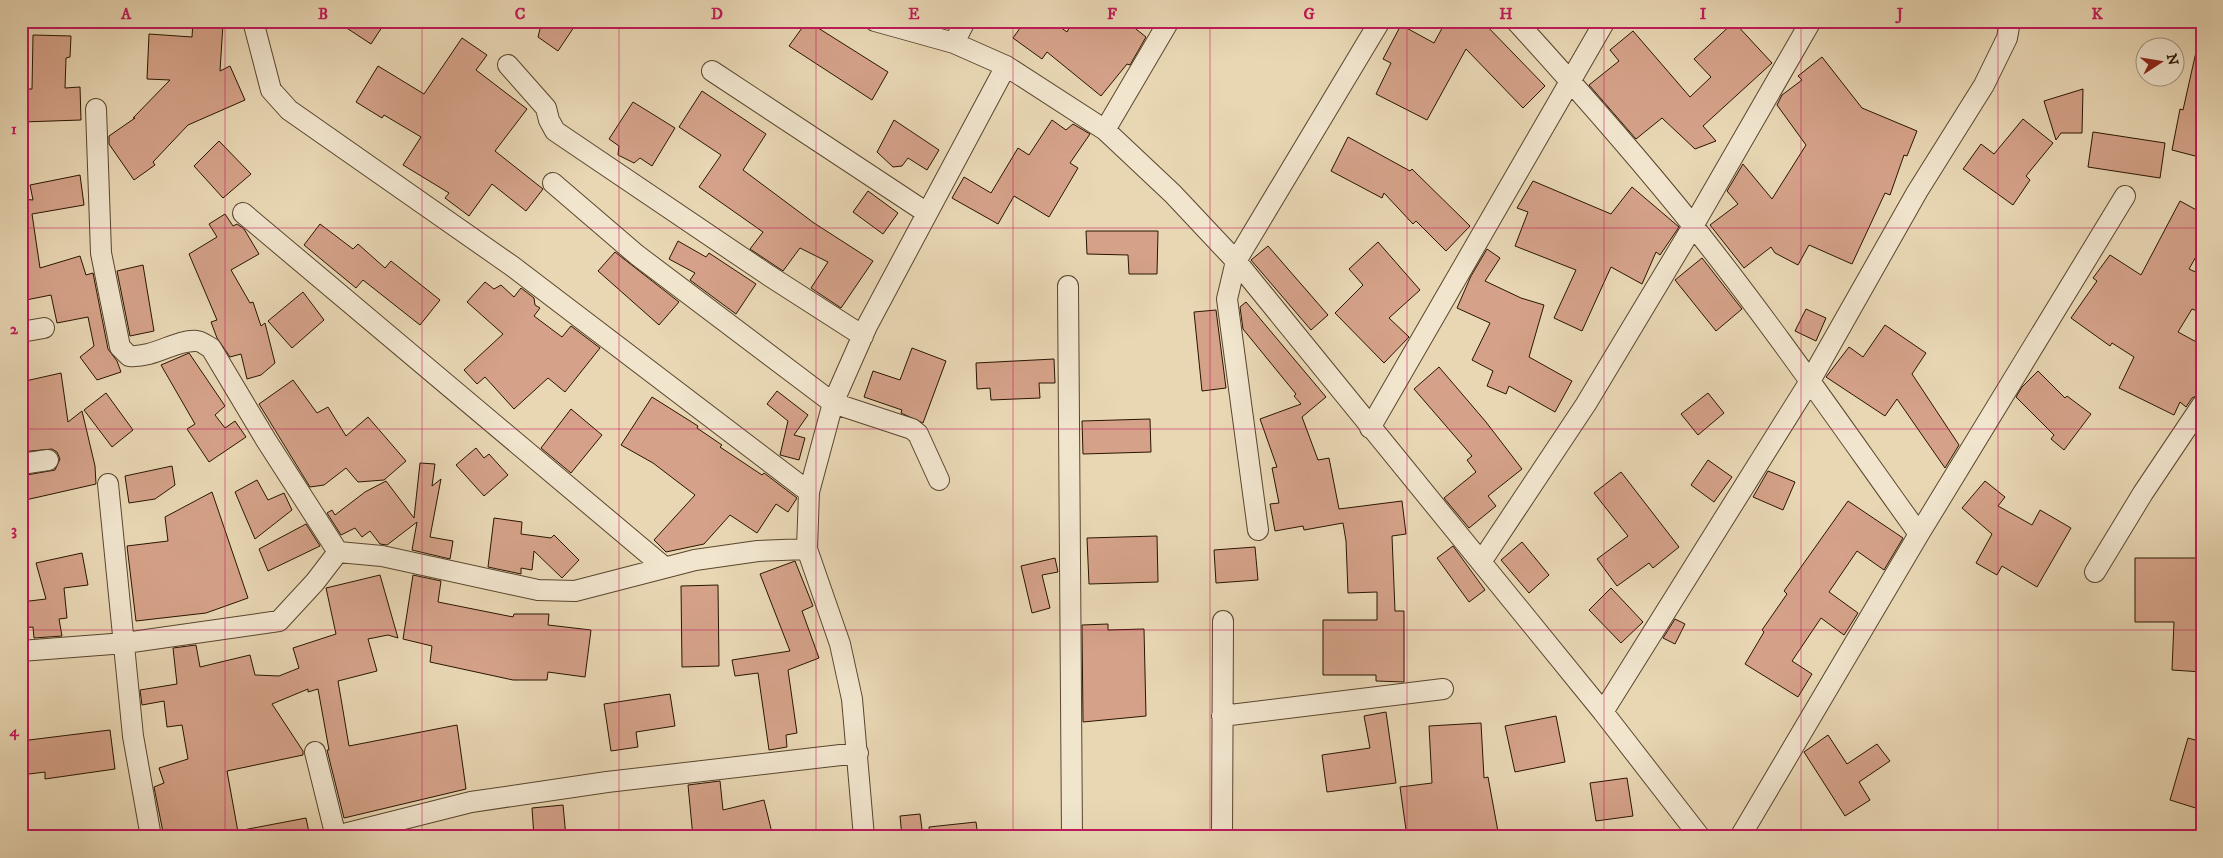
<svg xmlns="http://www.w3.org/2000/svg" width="2223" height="858" font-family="'IM FELL DW Pica',serif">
	<rect width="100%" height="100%" fill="#e9d7b4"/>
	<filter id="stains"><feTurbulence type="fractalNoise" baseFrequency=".004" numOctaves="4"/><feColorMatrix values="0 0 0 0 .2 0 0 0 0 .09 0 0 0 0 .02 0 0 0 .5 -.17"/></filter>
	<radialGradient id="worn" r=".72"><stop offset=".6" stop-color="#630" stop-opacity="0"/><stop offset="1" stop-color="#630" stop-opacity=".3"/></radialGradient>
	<!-- building -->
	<path fill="#d5a289" stroke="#291500" d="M193 21 223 24 220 71 230 66 245 100 188 125 153 162 155 165 134 180 109 144V136L135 118H133L170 80 147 79 149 34 192 37Z
		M336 21H386L371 44Z
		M542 21H578L558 51 538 37Z
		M807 21 888 72 872 100 789 46Z
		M1025 21H1052L1067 32 1073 21H1126L1146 37 1130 65 1127 64 1101 96 1047 52 1042 59 1013 38Z
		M1446 21H1482L1545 86 1523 108 1466 49 1427 120 1376 94 1391 63 1383 59 1401 25 1434 43Z
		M1734 22 1772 63 1703 126 1716 141 1695 149 1662 118 1636 139 1589 85 1619 61 1610 50 1633 31 1690 97 1711 77 1694 59Z
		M33 35 71 36 70 57 66 58 65 88 80 87 81 120 22 122 21 89H32Z
		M462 38 487 55 476 70 527 109 495 151 543 189 526 211 492 184 469 216 445 198 449 193 403 165 421 137 384 115 382 118 356 102 378 66 424 94Z
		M2196 52H2202V108L2197 135 2202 137V143L2199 157 2172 150 2180 109 2183 110Z
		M1822 57 1862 108 1917 131 1907 156 1904 155 1890 195 1885 193 1852 264 1809 245 1798 265 1775 253 1771 247 1744 268 1710 225 1738 204 1727 191 1743 164 1772 199 1806 145 1777 105 1782 95 1802 80 1798 76Z
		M2083 89 2082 133H2061L2056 140 2044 101Z
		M702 91 766 134 743 170 814 223 873 261 841 308 811 288 828 262 800 248 783 271 750 249 763 232 699 187 721 155 679 127Z
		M633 102 675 128 652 166 640 158 634 163 618 155 619 146 609 139Z
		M2023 119 2053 143 2026 176 2030 180 2013 205 1963 169 1981 144 1994 154Z
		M894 120 939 150 927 170 908 158 902 166 893 167 877 152Z
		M1052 120 1066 130 1073 124 1090 134 1070 163 1078 168 1049 217 1014 196 998 224 952 198 964 177 991 193 1018 148 1029 155Z
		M2093 132 2165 143 2160 178 2088 167Z
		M1348 137 1410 171 1412 169 1470 226 1446 251 1416 221 1413 224 1384 193 1382 198 1331 171Z
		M219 141 251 174 223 198 194 166Z
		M80 175 84 205 32 214 40 268 80 256 86 275 93 273 108 349 117 361 121 372 97 380 80 357 94 346 88 317 57 323 51 295 21 301V199L33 200 30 185Z
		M1533 181 1611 214 1632 187 1679 227 1660 255 1656 252 1642 284 1611 267 1582 331 1554 318 1576 270 1515 246 1528 212 1517 208Z
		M868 191 898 213 883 234 853 212Z
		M2180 201 2202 213V246L2189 269 2202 275V313L2192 309 2178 332 2202 345V393L2192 398 2186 407 2180 402 2174 415 2119 388 2134 357 2112 343 2110 346 2071 318 2097 281 2093 278 2110 255 2141 275Z
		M225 214 233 226 237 224 244 229 259 254 231 270 250 303 253 302 261 326 265 323 275 363 261 375 247 379 241 354 230 357 217 338 211 322 217 320 189 254 217 237 209 224Z
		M320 224 353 249 358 244 385 268 391 261 440 300 420 325 363 280 356 288 304 245Z
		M1086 231H1158L1157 274H1129L1128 255 1087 254Z
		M678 241 706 257 709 253 756 284 736 314 690 280 695 273 669 259Z
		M1378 242 1420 290 1389 318 1409 337 1384 363 1335 313 1363 285 1349 269Z
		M1268 246 1328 315 1311 330 1251 260Z
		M1487 249 1500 258 1485 281 1521 298 1544 305 1529 357 1572 381 1555 412 1509 386 1506 394 1487 386 1493 371 1472 360 1490 323 1457 308 1471 276Z
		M615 252 679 302 659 325 598 271Z
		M1702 258 1742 309 1716 331 1675 280Z
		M143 265 154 331 130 336 117 271Z
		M485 282 494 289 501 285 514 297 521 288 534 298 535 305 540 308 534 316 562 337 571 326 600 348 565 392 548 378 514 409 485 377 477 384 464 370 503 334 467 302Z
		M303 292 324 320 292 348 268 321Z
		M1246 302 1326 397 1302 417 1318 460 1329 458 1339 509 1402 501 1406 534 1392 536 1395 611H1404V682L1376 681V675H1323V620H1377V592L1348 593 1346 541 1343 523 1304 530 1303 526 1275 531 1270 504 1279 503 1272 468 1277 467 1260 419 1301 404 1294 396 1296 394 1243 329 1240 307Z
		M1806 309 1826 318 1816 341 1795 331Z
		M1216 310 1226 388 1202 391 1194 312Z
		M1885 325 1926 353 1912 374 1959 445 1945 468 1897 399 1885 416 1826 377 1849 347 1863 357Z
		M912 348 946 361 923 423 901 413 902 410 864 397 873 371 900 380Z
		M189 353 225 406 215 415 225 428 235 421 246 437 209 462 187 429 195 424 161 365Z
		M1054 359 1055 383H1039L1040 398 991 400 990 388 977 389 976 363Z
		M1439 367 1486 422 1522 469 1488 496 1496 506 1469 528 1444 498 1476 472 1467 460 1472 456 1414 389Z
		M2038 371 2065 398 2067 396 2091 414 2064 450 2051 439 2054 435 2016 397 2022 387Z
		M61 373 68 422 82 411 95 466 96 484 21 501V476L55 470 60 459 57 452 52 449 21 452V382Z
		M293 380 317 413 328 407 346 436 368 417 406 461 384 480 358 482 346 468 324 485 310 487 259 404Z
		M777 391 808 415 794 435 805 438 799 460 780 455 788 421 767 404Z
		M106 393 133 430 112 447 84 410Z
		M1708 393 1724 413 1698 435 1681 414Z
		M652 397 698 426 697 428 722 445 720 447 762 475 764 473 797 498 788 512 776 504 757 533 730 515 704 544 666 552 654 540 695 495 653 463 621 445Z
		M571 409 602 435 571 473 541 448Z
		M1150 419 1151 452 1083 454 1082 421Z
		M476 448 484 458 489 454 508 475 484 496 456 465Z
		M1708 460 1732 477 1714 502 1691 485Z
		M420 463 435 464 432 486 441 479 430 537 453 541 450 559 412 550 417 522 387 545 380 544 370 531 362 537 355 528 341 535 327 513 332 510 335 515 365 492 386 481 414 518Z
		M172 466 175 485 155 499 129 503 125 476Z
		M1768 471 1795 482 1783 510 1753 497Z
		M1621 472 1679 547 1653 568 1649 563 1617 586 1597 559 1628 536 1594 493Z
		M257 480 268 500 284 493 292 510 255 539 235 492Z
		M1985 481 2005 497 1998 506 2032 525 2040 510 2071 528 2037 587 2002 566 1997 575 1976 563 1992 534 1962 508Z
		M212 492 248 598 206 613 136 621 127 546 168 541 165 517Z
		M1848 501 1903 538 1884 570 1857 551 1829 592 1858 613 1844 635 1821 618 1792 661 1812 674 1798 697 1745 664 1764 632 1762 630 1787 594 1784 591Z
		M494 518 522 522 521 534 551 538 554 535 579 560 562 578 534 551 532 570 521 568V574L488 567Z
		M306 524 320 546 268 571 259 549Z
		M1157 536 1158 582 1089 584 1087 538Z
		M1522 542 1549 575 1529 593 1501 560Z
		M1453 546 1485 590 1469 602 1437 558Z
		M1255 547 1258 580 1216 583 1214 550Z
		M82 553 88 585 64 588 67 618 59 619 62 636 34 638 33 627 21 628V602L46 599 36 563Z
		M1055 558 1058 572 1042 575 1050 608 1032 613 1021 566Z
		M2135 558H2202V672L2172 670 2174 622H2135Z
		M795 561 813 606 802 611 819 658 788 670 797 733 786 735 787 747 769 750 758 673 735 676 732 660 790 651 760 574Z
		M380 575 398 638 388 635 368 639 377 671 338 681 349 746 457 725 466 789 344 818 327 750H329L318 689 308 692V689L272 704 303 751V755L227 771 238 832 211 837H164L154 787 164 783 159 768 188 759 182 725 167 727 164 701 142 705 140 690 177 684 173 648 196 645 200 667 250 655 255 675 279 676 299 668 293 648 336 634 326 588Z
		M413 575 441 581 438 602 513 617 514 614H549L548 625 591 630 585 677 548 672 547 680H513L430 662 432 646 403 639Z
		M718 585 719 666 682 667 681 586Z
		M1611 588 1643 622 1621 643 1589 610Z
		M1675 619 1685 624 1675 644 1663 638Z
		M1108 624V630L1144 629 1146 716 1083 722 1082 625Z
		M670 694 675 726 636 732 638 747 611 751 604 704Z
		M1386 712 1396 783 1327 792 1322 755 1370 748 1364 716Z
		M1556 716 1565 762 1515 772 1505 726Z
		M1481 723 1484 778 1488 777 1499 837H1407L1400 787 1432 783 1429 726Z
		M110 730 115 769 45 779V772L21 775V741Z
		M1828 735 1847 764 1877 744 1890 761 1859 782 1870 800 1845 816 1804 752Z
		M2188 738 2202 742V810L2170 800Z
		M1627 778 1633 816 1596 821 1590 783Z
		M720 781 723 810 764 800 773 837H693L688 785Z
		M563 805 566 837H534L532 808Z
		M920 814 923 837H902L900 816Z
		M306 818 310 837H244L243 830Z
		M976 822 978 837H930L929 827Z"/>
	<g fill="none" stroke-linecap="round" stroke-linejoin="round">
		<!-- minor casing -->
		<g stroke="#59462d" stroke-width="22">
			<path id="minor" d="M253 21 271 90 289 110 512 266 809 492
				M875 21 954 43 1006 66 1105 130 1173 194 1236 261 1603 712 1700 837
				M1516 21C1577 88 1637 156 1694 227 1773 326 1845 431 1919 534
				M954 43 965 21
				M508 65 546 108 549 120 555 131 768 275 863 336
				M712 71 927 213
				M96 109 101 253 120 347 129 356C155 358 176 339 197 341 201 341 207 346 211 348L266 440 338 552
				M1105 130 1169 21
				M553 183 637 255 833 403 912 429 918 434 939 480
				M243 213 664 567
				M1068 286 1072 837
				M21 332 44 328
				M1370 428 1605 21
				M21 464 48 460
				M108 484 133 736 151 837
				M1258 530 1227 299 1236 261 1380 21
				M338 552 382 556 538 590 575 591 695 560 758 551 807 549
				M1481 562 1586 404 1693 226 1811 21
				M2095 572 2143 493 2202 405
				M21 651 125 643 279 621 315 582 338 552
				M1603 712 1810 381 1917 192 1984 85 2007 38 2010 21
				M1222 716 1443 689
				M315 752 336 837
				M336 836 471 802 607 782 858 753
				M864 837 852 699 840 644 807 549 809 492 833 403 867 326 1006 66
				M1222 837 1223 621
				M1740 837 1919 534 2125 196"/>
		</g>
		<!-- minor -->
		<use href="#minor" stroke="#f1e5ce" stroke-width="20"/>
	</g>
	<!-- grid -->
	<path fill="none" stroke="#c2185b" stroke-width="1" stroke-opacity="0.55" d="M225 21V837M422 21V837M619 21V837M816 21V837M1013 21V837M1210 21V837M1407 21V837M1604 21V837M1801 21V837M1998 21V837M21 228H2202M21 429H2202M21 630H2202"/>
	<!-- margin -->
	<rect width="2223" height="858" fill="none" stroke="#e9d7b4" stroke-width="55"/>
	<!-- north arrow -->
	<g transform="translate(2160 62) rotate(78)"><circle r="24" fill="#f1e5ce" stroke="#a1927c"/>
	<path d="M0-4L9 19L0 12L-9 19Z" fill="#8f2418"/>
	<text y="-8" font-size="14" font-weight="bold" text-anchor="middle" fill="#291500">N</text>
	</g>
	<rect x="28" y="28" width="2168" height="802" fill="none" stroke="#c2185b" stroke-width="2"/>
	<g font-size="16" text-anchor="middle" font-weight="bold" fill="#c2185b">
		<text x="126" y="19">A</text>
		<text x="323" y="19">B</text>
		<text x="520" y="19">C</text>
		<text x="717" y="19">D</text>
		<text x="914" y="19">E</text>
		<text x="1112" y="19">F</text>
		<text x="1309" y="19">G</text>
		<text x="1506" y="19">H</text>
		<text x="1703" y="19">I</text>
		<text x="1900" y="19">J</text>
		<text x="2097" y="19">K</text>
		<text x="14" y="134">1</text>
		<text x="14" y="334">2</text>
		<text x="14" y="535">3</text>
		<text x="14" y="736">4</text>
	</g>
	<rect width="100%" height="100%" filter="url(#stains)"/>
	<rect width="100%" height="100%" fill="url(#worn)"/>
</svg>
